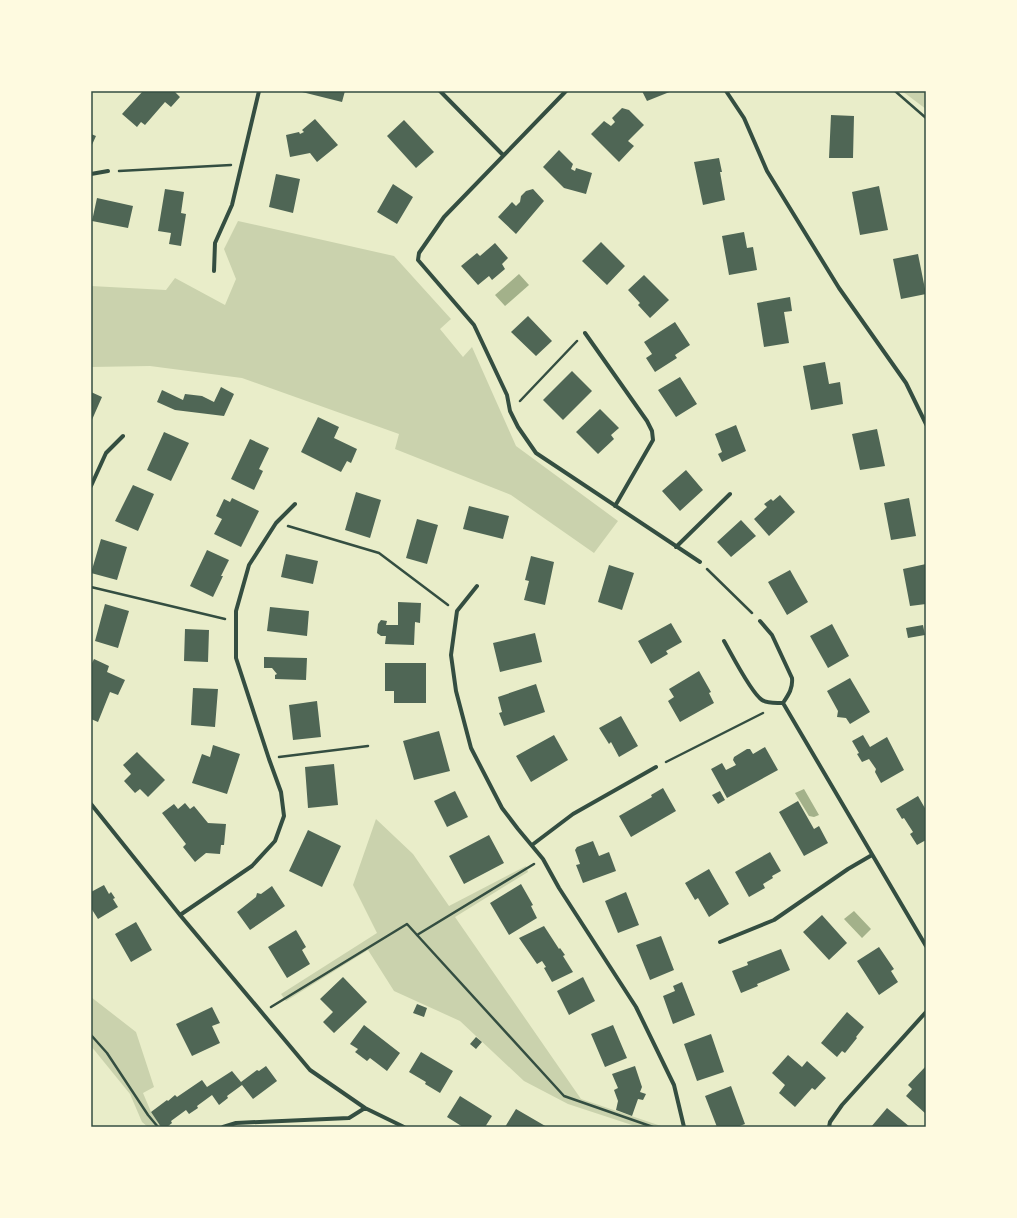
<svg xmlns="http://www.w3.org/2000/svg" width="1017" height="1218" font-family="'Playfair Display',serif">
	<rect width="100%" height="100%" fill="#e9edc9"/>
	<!-- green -->
	<path fill="#cad2ad" d="M902 91H926V109Z
		M238 221 394 256 451 319 440 329 463 357 472 347 516 446 618 521 594 553 511 495 395 449 399 434 242 378 150 366 91 367V286L166 290 175 278 225 305 236 279 224 249Z
		M376 819 413 854 449 906 526 866 528 872 455 917 581 1099 664 1127H638L568 1104 524 1081 460 1021 394 991 368 950 286 1001 281 994 377 933 353 885Z
		M91 997 136 1032 154 1087 143 1093 151 1112 161 1127H148L142 1122 130 1094 91 1046Z"/>
	<!-- water -->
	<path fill="#a3b18a" d="M519 274 529 285 505 306 495 295Z
		M804 789 819 815 814 817 809 816 795 793Z
		M854 911 871 929 862 938 844 919Z"/>
	<!-- building -->
	<path fill="#4f6655" d="M143 91H174L180 97 171 107 165 102 145 125 141 122 137 127 122 114Z
		M302 91H345L342 102 302 92Z
		M642 91H672L647 101Z
		M622 108 629 110 644 125 628 141 634 146 619 162 591 134 604 121 611 126 615 122 612 118Z
		M831 115 854 116 853 158H829Z
		M315 119 338 145 317 162 310 153 290 157 286 135 299 132 300 134 304 132 302 130Z
		M404 120 434 152 416 168 387 136Z
		M91 134 96 136 91 147Z
		M559 150 573 164 571 169 575 171 576 168 592 173 586 194 564 188 543 167Z
		M719 158 722 172H720L725 200 703 205 694 162Z
		M276 174 300 179 293 213 269 207Z
		M393 184 413 197 397 224 377 212Z
		M879 186 888 230 860 235 852 192Z
		M165 189 184 192 181 213 186 214 181 246 169 244 171 233 158 231Z
		M533 189 544 201 516 234 498 217 512 202 516 206 520 202 521 196 526 191Z
		M97 198 133 206 128 228 92 221Z
		M744 232 747 248 753 247 757 270 729 275 722 236Z
		M601 242 625 266 607 285 582 261Z
		M495 243 508 258 502 264 505 269 492 280 489 276 478 285 461 266 477 253 480 256Z
		M918 254 926 294 901 299 893 259Z
		M644 275 669 300 650 318 638 305 640 303 628 290Z
		M790 297 792 311 784 312 789 343 764 347 757 303Z
		M528 316 552 341 536 356 511 332Z
		M675 322 690 345 675 355 677 358 655 372 646 358 652 354 644 342Z
		M825 362 829 384 840 382 843 404 811 410 803 366Z
		M572 371 592 391 563 420 543 400Z
		M680 377 697 404 676 417 658 390Z
		M221 387 234 394 224 416 175 410 157 402 162 390 183 400 185 394 202 396 214 402Z
		M91 392 102 397 91 422Z
		M600 409 619 428 611 435 614 439 598 454 576 432Z
		M318 417 339 427 334 438 357 449 351 463 347 461 341 472 301 452Z
		M736 425 746 451 722 462 718 454 722 452 715 434Z
		M877 429 885 466 860 470 852 434Z
		M164 432 189 443 171 481 147 470Z
		M250 439 269 448 259 469 263 471 254 490 231 479Z
		M686 470 703 490 680 511 662 491Z
		M133 485 154 494 138 531 115 521Z
		M356 492 381 500 370 538 345 530Z
		M780 495 795 512 769 536 754 519 767 507 764 504 771 499 773 501Z
		M232 498 259 511 241 547 214 534 222 519 216 516 224 499 230 502Z
		M909 498 916 536 891 540 884 503Z
		M469 506 509 516 503 539 463 529Z
		M417 519 438 525 427 564 406 558Z
		M741 520 756 536 731 557 717 542Z
		M101 539 127 547 117 580 91 573Z
		M207 550 229 560 221 576H223L213 597 190 586Z
		M286 554 318 561 313 584 281 577Z
		M531 556 554 562 545 605 524 600 529 581 525 580Z
		M926 564V604L910 606 903 569Z
		M609 565 634 573 622 610 598 602Z
		M790 570 808 602 787 615 768 582Z
		M398 602 421 603 420 623 415 622 414 645 385 644 386 636H381L377 633 378 624 381 620 387 621 386 625H398Z
		M105 604 129 611 118 648 95 641Z
		M270 607 309 611 307 636 267 631Z
		M671 623 682 642 666 651 668 654 651 664 638 641Z
		M832 624 849 656 828 668 810 636Z
		M923 625 925 635 908 638 906 628Z
		M185 629 209 630 208 662 184 661Z
		M535 633 542 662 500 672 493 643Z
		M264 657 307 658 306 680 275 679V675L277 674 272 668H264Z
		M94 659 109 666 107 672 125 680 118 695 110 692 98 722 91 719V665Z
		M385 663H426V703H394V691H385Z
		M699 671 711 692 709 693 714 703 680 722 668 701 674 697 669 689Z
		M850 678 870 712 850 724 846 718 837 717 838 711 827 691Z
		M536 684 545 712 504 726 499 713 502 712 498 697Z
		M193 688 218 689 215 727 191 725Z
		M317 701 321 737 293 740 289 705Z
		M621 716 638 746 619 757 611 742 609 744 599 728Z
		M439 731 450 771 414 780 403 741Z
		M554 735 568 760 531 782 516 756Z
		M863 735 870 747 887 737 904 770 881 783 875 772 876 769 869 759 862 762 857 754 859 753 852 741Z
		M213 745 240 754 227 794 192 783 202 754 210 757Z
		M765 747 778 770 727 798 711 769 722 763 726 770 736 765 733 760 734 757 747 749H750L753 754Z
		M137 752 165 780 148 797 140 789 135 793 124 781 131 774 123 765Z
		M334 764 338 805 308 808 305 767Z
		M663 788 676 811 631 837 619 816 652 797 651 795Z
		M455 791 468 817 447 827 434 801Z
		M720 791 725 800 718 804 712 795Z
		M918 796 926 810V840L917 845 910 834 913 832 904 818 902 819 896 809Z
		M798 801 814 829 819 826 828 843 804 856 779 812Z
		M185 803 190 809 194 806 208 823 226 824 224 845H221L220 854 206 853 195 862 183 847 186 844 162 813 174 804 178 809Z
		M308 830 341 846 322 887 289 871Z
		M489 835 504 863 464 884 449 856Z
		M593 841 599 856 609 852 616 871 583 883 576 865 580 864 575 850 577 847Z
		M770 852 781 871 772 876 773 878 763 884 765 888 749 897 735 872Z
		M709 869 729 904 709 917 698 898 695 900 685 883Z
		M521 884 533 905 531 906 537 918 509 935 490 903Z
		M104 885 109 894 111 892 115 898 113 899 118 907 98 919 91 908V892Z
		M272 886 285 906 250 930 237 912 256 897 257 893 261 894Z
		M626 892 639 925 618 933 605 901Z
		M822 915 847 943 829 960 803 932Z
		M136 922 152 950 131 962 115 934Z
		M544 926 559 949 560 948 565 955 563 956 573 972 552 982 544 968 546 967 542 961 537 964 519 938Z
		M296 930 306 947 302 950 310 964 287 978 268 947Z
		M661 936 674 970 650 980 636 945Z
		M879 947 894 969 891 971 898 982 879 995 857 961Z
		M781 949 790 970 757 984 758 986 741 993 732 971 748 965 747 962Z
		M343 977 367 1002 334 1033 323 1022 333 1012 320 999Z
		M583 977 595 1001 569 1015 557 991Z
		M682 982 695 1015 673 1024 663 996 675 991 673 986Z
		M417 1004 427 1008 424 1017 413 1013Z
		M212 1007 220 1023 212 1026 220 1043 192 1056 176 1024Z
		M847 1012 864 1027 856 1037 857 1038 845 1053 842 1051 837 1057 821 1043Z
		M364 1025 400 1053 387 1071 370 1058 367 1061 355 1052 358 1049 350 1044Z
		M613 1025 627 1058 605 1067 591 1034Z
		M711 1034 724 1072 697 1081 684 1044Z
		M476 1037 482 1042 476 1049 470 1044Z
		M421 1052 453 1071 440 1093 425 1084 426 1082 409 1072Z
		M788 1055 802 1067 807 1061 826 1078 815 1090 812 1088 795 1107 779 1093 785 1085 772 1073Z
		M266 1066 277 1081 253 1099 242 1085 227 1096 228 1098 219 1105 212 1095 197 1106 198 1108 189 1114 186 1110 171 1121 172 1123 167 1127H161L151 1112 167 1100 168 1101 175 1095 177 1097 202 1080 207 1087 232 1071 241 1082 257 1070 259 1071Z
		M635 1066 642 1087 640 1092 646 1094 643 1100 638 1099 632 1116 616 1110 618 1101 614 1090 618 1088 612 1074Z
		M926 1066V1114L906 1096 912 1089 908 1085Z
		M731 1086 745 1124 737 1127H717L705 1096Z
		M460 1096 492 1116 485 1127H463L447 1117Z
		M887 1108 910 1127H871Z
		M516 1109 547 1127H505Z"/>
	<g fill="none" stroke-linecap="round" stroke-linejoin="round">
		<!-- path -->
		<path stroke="#344e41" stroke-width="2.5" d="M895 91 926 118
			M119 171 231 165
			M520 401 577 341
			M288 526 379 553 448 605
			M707 569 752 613
			M91 587 225 619
			M279 757 368 746
			M666 762 763 713
			M417 935 534 864
			M271 1007 407 924 564 1096 653 1127
			M91 1035 107 1053 148 1115 158 1127"/>
		<!-- minor -->
		<path stroke="#344e41" stroke-width="4" d="M440 91 503 155
			M566 91 444 217 419 253 418 260 474 325 507 395 510 411 518 427 536 453 700 562
			M726 91 744 118 767 171 839 288 906 383 926 424
			M91 174 108 171
			M214 271 215 243 232 205 259 91
			M585 333 647 421 652 431 653 440 615 506
			M91 486 106 453 123 436
			M676 547 730 494
			M477 586 457 611 451 655 456 691 471 748 502 808 518 829 543 859 559 888 636 1007 674 1085 684 1127
			M760 621 772 635 792 678C793 688 789 694 783 703L926 946
			M724 641C731 653 751 693 762 700 768 704 776 703 783 703
			M91 804 180 915 310 1070 365 1108 404 1127
			M532 845 573 814 656 767
			M180 915 252 866 275 841 284 816 281 792 269 759 236 658V611L249 565 276 523 295 504
			M720 942 774 920 848 869 872 855
			M223 1127 236 1123 349 1118 365 1108
			M829 1127 830 1122 842 1105 926 1012"/>
	</g>
	<!-- border -->
	<rect width="1017" height="1218" fill="none" stroke="#fefae0" stroke-width="184"/>
	<rect x="92" y="92" width="833" height="1034" fill="none" stroke="#344e41" stroke-width="1.5"/>
</svg>
